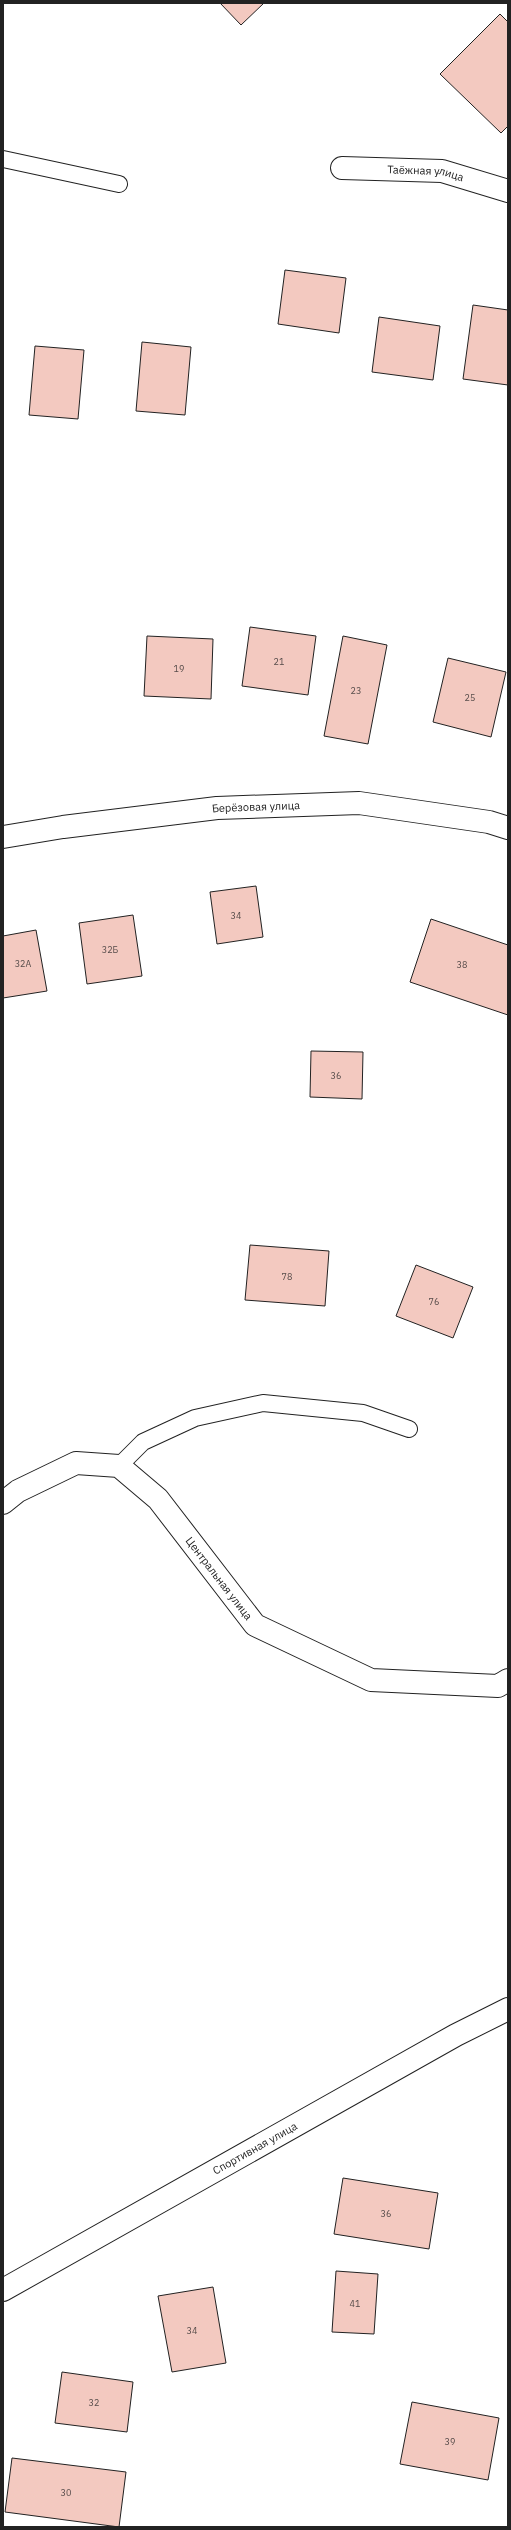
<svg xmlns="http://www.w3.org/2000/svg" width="511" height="2530" font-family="'IBM Plex Sans',sans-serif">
	<rect width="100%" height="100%" fill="#fff"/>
	<!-- building -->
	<path fill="#f3c9c0" stroke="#222" d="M220 3H264L241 25Z
		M500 14 508 22V126L501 133 440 74Z
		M285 270 346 278 339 333 278 324Z
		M473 305 508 310V385L463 379Z
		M379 317 440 326 433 380 372 372Z
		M142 342 191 347 185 415 136 411Z
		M35 346 84 350 78 419 29 415Z
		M250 627 316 636 308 695 242 686Z
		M147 636 213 639 211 699 144 696Z
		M343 636 387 645 368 744 324 736Z
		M448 658 506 672 491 737 433 722Z
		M256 886 263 937 217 944 210 892Z
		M133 915 142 976 87 984 79 923Z
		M431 919 508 945V1015L410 982Z
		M36 930 47 991 3 998V936Z
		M311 1051 363 1052 362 1099 310 1097Z
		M250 1245 329 1251 325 1306 245 1300Z
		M416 1265 473 1287 453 1338 396 1316Z
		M343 2178 438 2193 429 2249 334 2234Z
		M336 2271 378 2274 374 2334 332 2332Z
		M213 2287 226 2363 172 2372 158 2296Z
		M62 2372 133 2382 127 2432 55 2423Z
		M412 2402 499 2418 488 2480 400 2464Z
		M12 2458 126 2472 119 2527 5 2512Z"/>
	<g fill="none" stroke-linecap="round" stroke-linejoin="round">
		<!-- lane casing -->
		<g stroke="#222" stroke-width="18">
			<path id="lane" d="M3 159 119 184
				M119 1466 143 1442 195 1418 263 1403 363 1413 409 1429"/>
		</g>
		<!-- street casing -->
		<g stroke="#222" stroke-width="24">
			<g id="street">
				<path id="s1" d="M342 168 442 171 508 191"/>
				<path id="s2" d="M3 837 63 827 217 808 359 803 489 822 508 828"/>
				<path id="s3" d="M3 1503 18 1491 76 1463 119 1466 158 1499 255 1625 371 1680 498 1686 508 1680"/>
				<path id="s4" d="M3 2290 456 2035 508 2009"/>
			</g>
		</g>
		<!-- lane -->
		<use href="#lane" stroke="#fff" stroke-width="16"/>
		<!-- street -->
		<use href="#street" stroke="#fff" stroke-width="22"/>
	</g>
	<g text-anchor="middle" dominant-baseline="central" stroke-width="3" stroke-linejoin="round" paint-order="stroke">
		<!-- number labels -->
		<g font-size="9" fill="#564c4a">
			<text x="279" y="661">21</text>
			<text x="179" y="668">19</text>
			<text x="356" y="690">23</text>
			<text x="470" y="697">25</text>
			<text x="236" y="915">34</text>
			<text x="110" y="949">32Б</text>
			<text x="23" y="963">32А</text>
			<text x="462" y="964">38</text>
			<text x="336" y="1075">36</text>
			<text x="287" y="1276">78</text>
			<text x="434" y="1301">76</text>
			<text x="386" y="2213">36</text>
			<text x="355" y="2303">41</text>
			<text x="192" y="2330">34</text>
			<text x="94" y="2402">32</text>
			<text x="450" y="2441">39</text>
			<text x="66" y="2492">30</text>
		</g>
		<!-- street labels -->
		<g font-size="11" fill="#222" stroke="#fff">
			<text stroke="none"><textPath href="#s1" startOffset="84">Таёжная улица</textPath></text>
			<text stroke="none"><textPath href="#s2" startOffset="255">Берёзовая улица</textPath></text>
			<text stroke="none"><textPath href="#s3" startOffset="278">Центральная улица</textPath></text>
			<text stroke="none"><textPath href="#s4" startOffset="289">Спортивная улица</textPath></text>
		</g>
	</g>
	<!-- border -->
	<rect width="511" height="2530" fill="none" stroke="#222222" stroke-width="8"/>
</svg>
